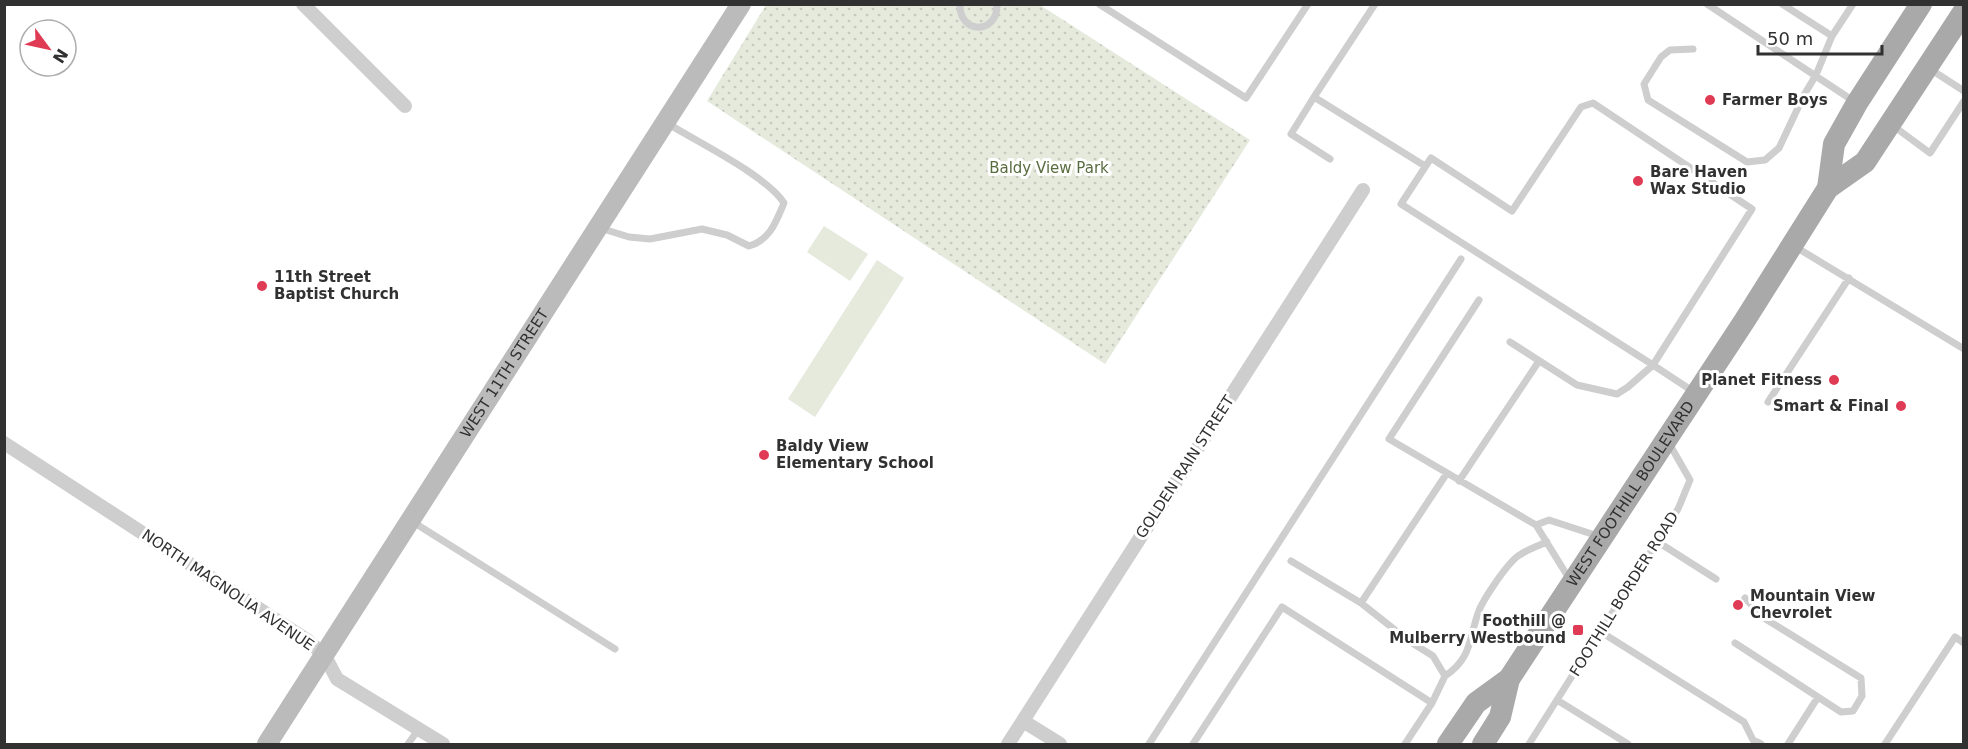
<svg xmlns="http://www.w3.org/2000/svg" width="1968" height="749" font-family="'DejaVu Sans',sans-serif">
	<defs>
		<pattern id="grass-dots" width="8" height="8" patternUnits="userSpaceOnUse" patternTransform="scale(1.5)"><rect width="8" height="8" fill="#e5eadd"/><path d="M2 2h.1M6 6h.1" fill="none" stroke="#c5c9be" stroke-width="1.8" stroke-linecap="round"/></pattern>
	</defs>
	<rect width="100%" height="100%" fill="#fff"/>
	<!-- grass -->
	<path fill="url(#grass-dots)" d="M766 5H1040L1250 140 1105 364 707 101Z"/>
	<!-- pitch -->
	<path fill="#e5eadd" d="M824 226 868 254 850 281 807 252Z
		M877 260 904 278 815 417 788 399Z"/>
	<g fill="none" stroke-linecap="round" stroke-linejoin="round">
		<!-- lane -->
		<path stroke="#cecece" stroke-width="7" d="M960 4C959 35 998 35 997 4
			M1099 4 1246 98 1308 4
			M1375 4 1314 97 1425 166
			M1707 4 1855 102
			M1782 4 1832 36
			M1693 49 1670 50 1661 57 1644 84 1648 100 1747 162 1765 160 1779 148 1804 95 1816 75 1832 36 1853 4
			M1930 69 1964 91
			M1314 97 1291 134 1330 159
			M1892 125 1930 153 1964 101
			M600 228 629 237 650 239 702 229 727 235 749 246C770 240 776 222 784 203 766 175 697 142 667 123
			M1794 246 1964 349
			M1479 300 1389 439 1536 525
			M1510 342 1577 385 1617 394 1628 387 1653 365 1752 209 1593 103 1581 107 1512 211 1431 158 1401 204 1653 365 1694 392
			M1768 402 1849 278
			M1459 481 1539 361
			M413 522 615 649
			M1658 542 1716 579
			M1291 561 1361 603
			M1570 580 1536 525 1549 520 1598 536
			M1601 632 1744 722 1753 740 1761 744
			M1735 643 1841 712 1853 711 1862 696 1861 678 1764 618 1745 598
			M1445 676C1471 659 1469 640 1478 613 1483 599 1507 564 1518 556 1526 550 1538 546 1547 542
			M1557 700 1628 744
			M1432 703 1445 676 1433 656 1409 641 1361 603 1447 473
			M408 744 418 730
			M1149 744 1461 259
			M1193 744 1282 607 1432 703 1405 744
			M1529 744 1678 509 1690 480 1670 445
			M1788 744 1818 697
			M1885 744 1955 637 1964 643"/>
		<!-- street -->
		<path stroke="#cecece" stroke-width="14" d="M303 4 405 106
			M4 443 307 640 325 656 337 679 443 744
			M1023 721 1060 744
			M1008 744 1363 190"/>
		<!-- secondary -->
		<path stroke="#bbb" stroke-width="20" id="s1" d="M267 744 741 4"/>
		<!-- primary -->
		<g stroke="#a9a9a9" stroke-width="22">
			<path d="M1828 188 1834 144 1857 103 1921 4"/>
			<path id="s2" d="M1448 744 1476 703 1509 679 1745 320 1828 188 1865 162 1964 11"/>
			<path d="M1483 744 1500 717 1509 679"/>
		</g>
	</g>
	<!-- markers -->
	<g fill="#e03b54" stroke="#fff" stroke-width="2">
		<circle cx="1710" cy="100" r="6"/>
		<circle cx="1638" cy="181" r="6"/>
		<circle cx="262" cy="286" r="6"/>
		<circle cx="1834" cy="380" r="6"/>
		<circle cx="1901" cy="406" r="6"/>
		<circle cx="764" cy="455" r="6"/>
		<circle cx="1738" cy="605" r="6"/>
		<rect x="1572" y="624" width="12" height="12" rx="3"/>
	</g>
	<g text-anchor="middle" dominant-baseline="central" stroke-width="6" stroke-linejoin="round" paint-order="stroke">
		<!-- poi labels -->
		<g font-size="15" font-weight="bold" fill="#313131" stroke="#fff" text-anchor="start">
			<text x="1722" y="100">Farmer Boys</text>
			<text x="1650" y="172">Bare Haven<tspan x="1650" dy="17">Wax Studio</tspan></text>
			<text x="274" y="277">11th Street<tspan x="274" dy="17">Baptist Church</tspan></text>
			<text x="1822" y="380" text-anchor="end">Planet Fitness</text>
			<text x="1889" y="406" text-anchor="end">Smart &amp; Final</text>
			<text x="776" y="446">Baldy View<tspan x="776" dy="17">Elementary School</tspan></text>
			<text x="1750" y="596">Mountain View<tspan x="1750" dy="17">Chevrolet</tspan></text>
			<text x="1566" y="621" text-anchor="end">Foothill @<tspan x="1566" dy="17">Mulberry Westbound</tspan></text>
		</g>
		<!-- park labels -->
		<g font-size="15" fill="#586c3f" stroke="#fff">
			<text x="1049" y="168">Baldy View Park</text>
		</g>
		<!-- street labels -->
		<g font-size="15" fill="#313131" stroke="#fff">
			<text stroke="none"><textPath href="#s1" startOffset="440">WEST 11TH STREET</textPath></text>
			<text transform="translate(1185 467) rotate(-57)">GOLDEN RAIN STREET</text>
			<text stroke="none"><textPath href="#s2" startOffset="312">WEST FOOTHILL BOULEVARD</textPath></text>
			<text transform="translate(228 590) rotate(34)">NORTH MAGNOLIA AVENUE</text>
			<text transform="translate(1624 594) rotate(-58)">FOOTHILL BORDER ROAD</text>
		</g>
	</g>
	<!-- border -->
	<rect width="1968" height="749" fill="none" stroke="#313131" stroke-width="12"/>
	<!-- north arrow -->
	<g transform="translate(48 48) rotate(123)"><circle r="28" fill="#ffffff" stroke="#adadad" stroke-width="1.5"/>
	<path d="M0-4.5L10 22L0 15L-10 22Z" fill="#e03b54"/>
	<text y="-9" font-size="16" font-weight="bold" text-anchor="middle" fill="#313131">N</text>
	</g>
	<!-- scale -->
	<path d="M1758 45v9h124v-9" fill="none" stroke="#313131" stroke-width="3"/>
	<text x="1767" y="45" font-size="18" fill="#313131" stroke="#ffffff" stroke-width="4.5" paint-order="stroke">50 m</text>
</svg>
